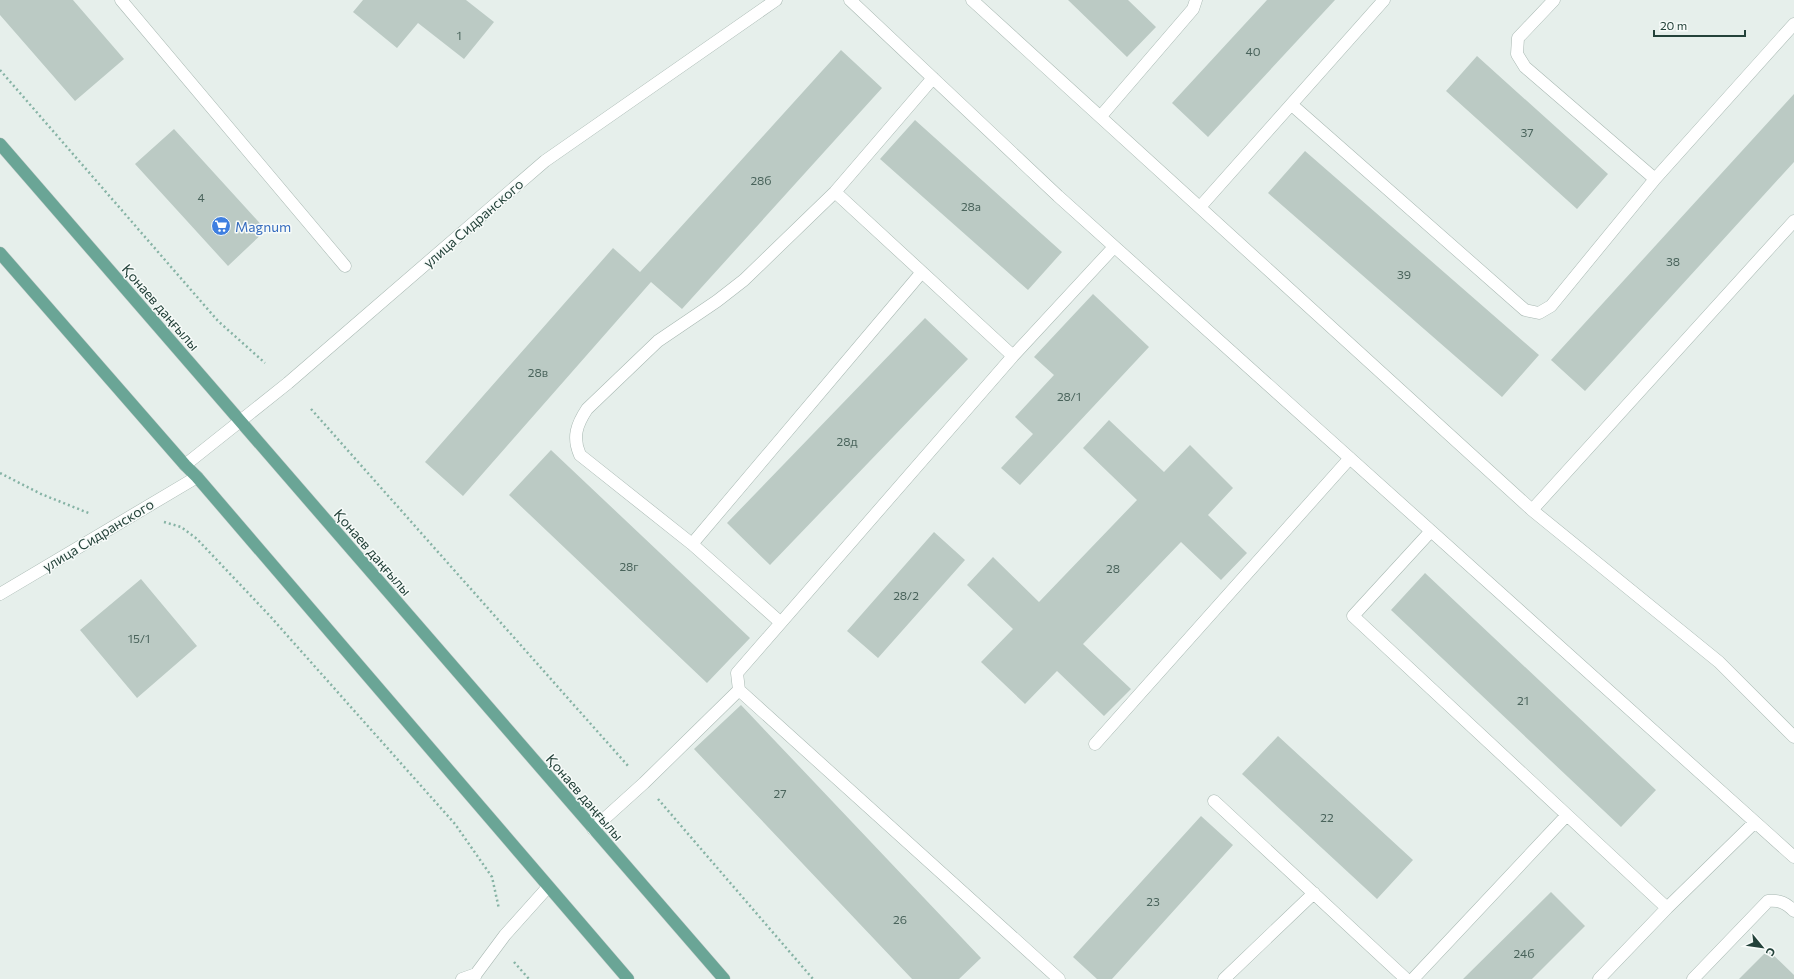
<svg xmlns="http://www.w3.org/2000/svg" width="1794" height="979" font-family="Commissioner,sans-serif">
	<rect width="100%" height="100%" fill="#e6efeb"/>
	<!-- building -->
	<path fill="#bbcac4" d="M0 0H73L124 59 75 101 0 15Z
		M363 0H466L494 22 464 59 418 23 397 48 353 12Z
		M1068 0H1128L1156 27 1127 57Z
		M1267 0H1335L1208 137 1172 103Z
		M841 50 882 88 682 309 651 282 463 496 425 462 613 248 640 272Z
		M1477 56 1608 174 1577 209 1446 91Z
		M1794 94V162L1585 391 1551 360Z
		M915 120 1062 252 1028 290 880 159Z
		M174 129 266 230 228 266 135 164Z
		M1305 151 1539 355 1502 397 1268 193Z
		M1093 294 1149 347 1020 485 1001 468 1033 434 1015 417 1054 375 1034 357Z
		M925 318 968 359 770 565 727 523Z
		M1109 420 1164 472 1190 445 1233 488 1208 515 1247 553 1221 580 1181 542 1083 644 1131 689 1104 716 1057 671 1025 704 981 662 1013 629 967 585 993 557 1039 602 1137 500 1083 448Z
		M551 450 750 638 707 683 509 495Z
		M934 532 965 560 878 658 847 631Z
		M1425 573 1656 790 1621 827 1391 610Z
		M141 579 197 646 137 698 80 630Z
		M741 705 981 958 959 979H912L694 749Z
		M1278 736 1413 860 1377 899 1242 774Z
		M1201 816 1233 845 1112 979H1097L1073 957Z
		M1551 892 1585 926 1532 979H1463Z
		M1768 950 1794 975V979H1739Z"/>
	<g fill="none" stroke-linecap="round" stroke-linejoin="round">
		<!-- minor casing -->
		<g stroke="#a8b8b2" stroke-width="13">
			<path id="minor" d="M121 0 345 266
				M850 0 1058 196 1794 857
				M972 0 1532 510 1719 662 1794 737
				M1554 0 1518 38 1517 54 1525 67 1655 179
				M1292 105 1525 310 1539 313 1551 306 1655 179 1794 24
				M1101 116 1193 9 1196 0
				M835 192 1013 356
				M1200 207 1384 0
				M185 465 288 383 545 161 776 0
				M1532 510 1794 221
				M1431 531 1353 616 1667 908
				M692 544 922 272
				M0 594 197 477
				M780 622 692 544 580 455C572 437 577 424 587 409L658 341 717 301 744 280 835 192 933 78
				M1095 744 1350 458
				M1214 801 1406 979
				M593 829 644 783 739 690
				M462 979 476 974
				M474 979 476 974 505 935 548 887
				M1059 979 739 690 737 673 1013 356 1114 247
				M1224 979 1314 893
				M1413 979 1567 815
				M1599 979 1667 908 1755 822
				M1693 979 1768 901C1780 900 1786 903 1794 911"/>
		</g>
		<!-- major casing -->
		<g stroke="#c2cac8" stroke-width="13">
			<path id="major" d="M0 144 724 979
				M0 253 185 465 197 477 628 979"/>
		</g>
		<!-- path -->
		<path stroke="#86b3a5" stroke-width="2.5" stroke-dasharray="2 3" stroke-linecap="butt" d="M0 70 218 321 265 363
			M311 409 629 767
			M0 473 41 494 91 514
			M164 522 181 527 197 539 269 615 455 824 492 877 499 909
			M658 799 813 979
			M514 962 529 979"/>
		<!-- minor -->
		<use href="#minor" stroke="#fff" stroke-width="12"/>
		<!-- major -->
		<use href="#major" stroke="#6aa596" stroke-width="12"/>
	</g>
	<!-- icons -->
	<defs>
		<g id="supermarket-disc" transform="scale(1)"><circle r="9.5" fill="#3f7fe0" stroke="#f7fbf9"/><path d="M-6-5.5h2.5l.6 2H6L4.5 2H-2.5L-4.4-4H-6ZM-1.5 3.2a1.3 1.3 0 1 0 .1 0ZM3 3.2a1.3 1.3 0 1 0 .1 0Z" fill="#fff"/></g>
	</defs>
	<g fill-rule="evenodd">
		<use href="#supermarket-disc" x="221" y="226"/>
	</g>
	<g text-anchor="middle" dominant-baseline="central" stroke-width="3" stroke-linejoin="round" paint-order="stroke">
		<!-- number labels -->
		<g font-size="12" fill="#4a645c">
			<text x="459" y="35">1</text>
			<text x="1253" y="51">40</text>
			<text x="1527" y="132">37</text>
			<text x="761" y="180">28б</text>
			<text x="201" y="197">4</text>
			<text x="971" y="206">28а</text>
			<text x="1673" y="261">38</text>
			<text x="1404" y="274">39</text>
			<text x="538" y="372">28в</text>
			<text x="1069" y="396">28/1</text>
			<text x="847" y="441">28д</text>
			<text x="629" y="566">28г</text>
			<text x="1113" y="568">28</text>
			<text x="906" y="595">28/2</text>
			<text x="139" y="638">15/1</text>
			<text x="1523" y="700">21</text>
			<text x="780" y="793">27</text>
			<text x="1327" y="817">22</text>
			<text x="1153" y="901">23</text>
			<text x="900" y="919">26</text>
			<text x="1524" y="953">24б</text>
		</g>
		<!-- street labels -->
		<g font-size="14" fill="#24423a" stroke="#f7fbf9">
			<text transform="translate(473 223) rotate(-41)">улица Сидранского</text>
			<text transform="translate(161 307) rotate(49)">Қонаев даңғылы</text>
			<text transform="translate(98 535) rotate(-31)">улица Сидранского</text>
			<text transform="translate(373 552) rotate(49)">Қонаев даңғылы</text>
			<text transform="translate(585 797) rotate(49)">Қонаев даңғылы</text>
		</g>
		<!-- shop labels -->
		<g font-size="14" fill="#366cbe" stroke="#f7fbf9" text-anchor="start">
			<text x="235" y="226">Magnum</text>
		</g>
	</g>
	<!-- north arrow -->
	<g transform="translate(1762 947) rotate(119)" stroke="#f7fbf9" stroke-width="3" paint-order="stroke">
	<path d="M0-3L7 15L0 10L-7 15Z" fill="#24423a"/>
	<text y="-6" font-size="11" font-weight="bold" text-anchor="middle" fill="#24423a">С</text>
	</g>
	<!-- scale -->
	<path d="M1654 30v6h91v-6" fill="none" stroke="#24423a" stroke-width="2"/>
	<text x="1660" y="30" font-size="12" fill="#24423a" stroke="#f7fbf9" stroke-width="3" paint-order="stroke">20 m</text>
</svg>
